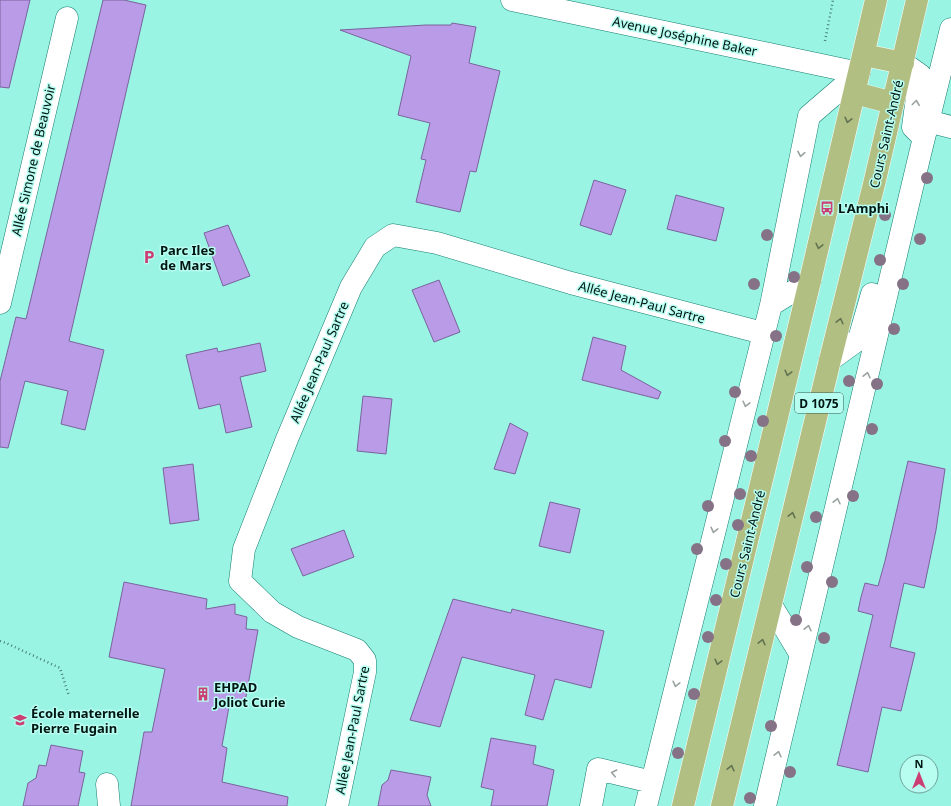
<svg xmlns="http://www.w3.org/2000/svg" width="951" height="806" font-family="'Noto Sans',sans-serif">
	<rect width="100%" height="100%" fill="#99f4e4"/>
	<!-- building -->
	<path fill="#b99be8" stroke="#7a639c" d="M0 0H30L9 88 0 87Z
		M103 0H124L146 5 69 341 104 350 85 430 61 424 68 391 25 381 8 448 0 447V381L16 317 26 319Z
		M452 23 476 27 469 63 500 71 476 172 470 171 460 212 416 202 426 160 421 159 430 123 398 115 411 56 340 30 426 25H451Z
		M594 180 626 190 611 235 580 225Z
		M676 195 724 208 716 241 667 229Z
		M228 225 250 276 223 286 204 233Z
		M439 280 460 332 434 342 412 290Z
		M593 337 626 346 621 370 661 392 658 399 582 380Z
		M260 343 266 371 240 377 252 427 226 433 220 404 199 409 186 355 217 348 218 352Z
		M363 396 392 399 386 454 357 451Z
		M510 423 528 433 515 474 494 469Z
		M908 461 945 469 936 530 924 588 904 583 890 647 915 653 901 711 882 707 868 772 837 765 873 615 858 611 861 597 865 583 878 586 885 561Z
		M193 464 199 520 170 524 163 468Z
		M550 502 580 509 570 553 539 546Z
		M344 530 354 557 303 576 291 549Z
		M124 582 207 599 206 609 235 604V614L247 617 246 629 258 630 245 702 230 701 222 746 227 748 222 782 288 797 287 806H131L144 732H152L165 669 109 657Z
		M453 599 511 613 512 609 604 631 591 688 555 679 543 720 525 715 535 675 462 657 440 727 410 720Z
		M491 738 536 746 533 764 554 770 547 806H491L494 790 481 787Z
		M51 745 83 751 79 772 85 773 78 806H23L28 783 36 778 39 765 46 766Z
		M391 770 431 777 427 795 431 806H378L382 785 388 780Z"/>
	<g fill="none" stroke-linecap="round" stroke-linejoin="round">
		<!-- minor casing -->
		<g stroke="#167e70" stroke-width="23">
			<path id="minor" d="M512 0 859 73
				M903 63 920 75 913 127 920 134
				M928 121 951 127
				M0 303 67 18
				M771 305 810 281
				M830 360 859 339 872 294
				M771 605 801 655
				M107 784 109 806
				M337 806 365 672V660L357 650 298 627 272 612 240 581 244 549 287 439 351 287 375 247 393 235 437 243 571 283 763 333
				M591 806 598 769 652 782
				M646 806 771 305 809 116 859 73
				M765 806 920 154 951 29"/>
		</g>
		<!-- major casing -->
		<g stroke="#fff" stroke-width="23">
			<path id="major" d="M864 55 903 63
				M855 93 893 103
				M683 806 810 281 876 0
				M722 806 830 360 875 180 917 0"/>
		</g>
		<!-- path -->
		<path stroke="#498077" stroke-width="2.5" stroke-dasharray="1 3" stroke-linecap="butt" d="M825 41 833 0
			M0 641 6 643 60 668 69 696"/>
		<!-- minor -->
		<use href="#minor" stroke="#fff" stroke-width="22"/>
		<!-- major -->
		<use href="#major" stroke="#b1bf83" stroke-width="22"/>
	</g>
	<!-- trees -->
	<g fill="#857286">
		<circle cx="927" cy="178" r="6"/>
		<circle cx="885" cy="215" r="6"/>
		<circle cx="767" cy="235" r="6"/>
		<circle cx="920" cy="239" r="6"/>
		<circle cx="880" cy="260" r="6"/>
		<circle cx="794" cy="277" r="6"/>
		<circle cx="754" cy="284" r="6"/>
		<circle cx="903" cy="284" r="6"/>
		<circle cx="894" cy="329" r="6"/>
		<circle cx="776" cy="336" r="6"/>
		<circle cx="849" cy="381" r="6"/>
		<circle cx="877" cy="384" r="6"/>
		<circle cx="735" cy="392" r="6"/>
		<circle cx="763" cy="421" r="6"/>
		<circle cx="872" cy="429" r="6"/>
		<circle cx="725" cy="441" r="6"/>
		<circle cx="751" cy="456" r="6"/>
		<circle cx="740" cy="494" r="6"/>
		<circle cx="853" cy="496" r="6"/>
		<circle cx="708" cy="506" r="6"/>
		<circle cx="816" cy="517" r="6"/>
		<circle cx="738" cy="525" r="6"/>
		<circle cx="697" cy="549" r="6"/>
		<circle cx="726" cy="564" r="6"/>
		<circle cx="807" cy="567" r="6"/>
		<circle cx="832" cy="582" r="6"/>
		<circle cx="716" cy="600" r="6"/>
		<circle cx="796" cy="620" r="6"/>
		<circle cx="708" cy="637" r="6"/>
		<circle cx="824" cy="638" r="6"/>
		<circle cx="694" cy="694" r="6"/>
		<circle cx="771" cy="726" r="6"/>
		<circle cx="678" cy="753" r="6"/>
		<circle cx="790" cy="772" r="6"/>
		<circle cx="750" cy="798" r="6"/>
	</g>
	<!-- one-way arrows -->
	<defs><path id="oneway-chevron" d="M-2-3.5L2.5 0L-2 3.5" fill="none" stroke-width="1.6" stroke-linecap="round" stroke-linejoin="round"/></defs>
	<g stroke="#99a2a0">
		<use href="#oneway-chevron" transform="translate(916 103) rotate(-83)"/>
		<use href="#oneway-chevron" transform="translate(801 154) rotate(101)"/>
		<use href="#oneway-chevron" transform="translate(867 375) rotate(-77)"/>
		<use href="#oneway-chevron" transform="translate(746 404) rotate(104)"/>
		<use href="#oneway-chevron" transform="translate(837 501) rotate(-77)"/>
		<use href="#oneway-chevron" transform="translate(714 530) rotate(104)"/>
		<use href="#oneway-chevron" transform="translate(808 628) rotate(-77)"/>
		<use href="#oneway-chevron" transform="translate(676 684) rotate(104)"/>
		<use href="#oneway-chevron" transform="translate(778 754) rotate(-77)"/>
		<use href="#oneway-chevron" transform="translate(614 773) rotate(-167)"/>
	</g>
	<g stroke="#617350">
		<use href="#oneway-chevron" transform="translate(848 120) rotate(104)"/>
		<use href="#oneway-chevron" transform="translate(819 246) rotate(103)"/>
		<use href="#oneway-chevron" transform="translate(840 321) rotate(-76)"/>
		<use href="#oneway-chevron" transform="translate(788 373) rotate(104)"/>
		<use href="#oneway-chevron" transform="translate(792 515) rotate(-76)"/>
		<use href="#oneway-chevron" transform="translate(762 642) rotate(-76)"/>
		<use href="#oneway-chevron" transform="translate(718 662) rotate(104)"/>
		<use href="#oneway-chevron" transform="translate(731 768) rotate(-76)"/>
	</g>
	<!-- icons -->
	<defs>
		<g id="bus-bare" transform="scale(1.08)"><path d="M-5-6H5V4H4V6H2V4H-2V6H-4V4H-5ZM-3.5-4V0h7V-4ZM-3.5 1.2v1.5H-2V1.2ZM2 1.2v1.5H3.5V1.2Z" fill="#cb3f73" stroke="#b7fef1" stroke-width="2.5" paint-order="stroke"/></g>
		<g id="parking-bare" transform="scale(1.08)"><path d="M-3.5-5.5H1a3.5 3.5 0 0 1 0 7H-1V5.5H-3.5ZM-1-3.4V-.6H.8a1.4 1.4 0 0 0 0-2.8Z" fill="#cb3f73" stroke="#b7fef1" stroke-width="2.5" paint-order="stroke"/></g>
		<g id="building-bare" transform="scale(1.08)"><path d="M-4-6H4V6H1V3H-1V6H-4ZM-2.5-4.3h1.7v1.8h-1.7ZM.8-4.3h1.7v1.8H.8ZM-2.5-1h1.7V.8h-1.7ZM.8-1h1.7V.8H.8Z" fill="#cb3f73" stroke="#b7fef1" stroke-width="2.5" paint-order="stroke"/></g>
		<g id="school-bare" transform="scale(1.08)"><path d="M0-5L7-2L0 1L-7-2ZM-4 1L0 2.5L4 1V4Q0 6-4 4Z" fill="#cb3f73" stroke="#b7fef1" stroke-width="2.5" paint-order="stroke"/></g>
	</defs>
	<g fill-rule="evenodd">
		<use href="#bus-bare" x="827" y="208"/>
		<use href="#parking-bare" x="149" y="257"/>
		<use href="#building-bare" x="203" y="694"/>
		<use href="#school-bare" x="20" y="720"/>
	</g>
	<g text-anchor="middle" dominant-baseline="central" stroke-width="3" stroke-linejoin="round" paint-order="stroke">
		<!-- shield labels -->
		<rect fill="#b7fef1" stroke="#375c55" stroke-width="1" x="795" y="393" width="48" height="20" rx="3"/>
		<g font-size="12" font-weight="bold" fill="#001612">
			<text x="819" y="403">D 1075</text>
		</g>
		<!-- street labels -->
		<g font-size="13" fill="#001612" stroke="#b7fef1">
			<text transform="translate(685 36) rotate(12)">Avenue Joséphine Baker</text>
			<text transform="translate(886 134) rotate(-77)">Cours Saint-André</text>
			<text transform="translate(33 160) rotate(-77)">Allée Simone de Beauvoir</text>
			<text transform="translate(642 302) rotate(15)">Allée Jean-Paul Sartre</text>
			<text transform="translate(319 362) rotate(-67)">Allée Jean-Paul Sartre</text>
			<text transform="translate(747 544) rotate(-76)">Cours Saint-André</text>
			<text transform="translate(352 730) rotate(-79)">Allée Jean-Paul Sartre</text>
		</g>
		<!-- poi labels -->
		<g font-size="13" font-weight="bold" fill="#001612" stroke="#b7fef1" text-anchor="start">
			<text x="838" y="208">L'Amphi</text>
			<text x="160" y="250">Parc Iles<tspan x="160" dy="15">de Mars</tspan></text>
			<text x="214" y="687">EHPAD<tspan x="214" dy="15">Joliot Curie</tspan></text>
			<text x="31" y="713">École maternelle<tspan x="31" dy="15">Pierre Fugain</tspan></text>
		</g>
	</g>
	<!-- north arrow -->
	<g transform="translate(919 774)"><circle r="19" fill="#b7fef1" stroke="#6ea198"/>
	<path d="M0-3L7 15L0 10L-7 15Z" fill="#cb3f73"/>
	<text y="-6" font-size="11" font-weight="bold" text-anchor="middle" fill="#001612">N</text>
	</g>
</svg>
